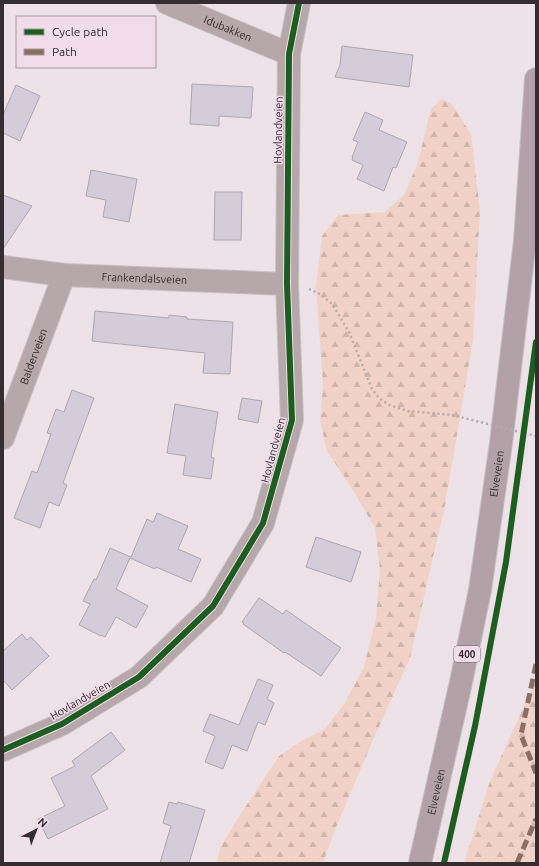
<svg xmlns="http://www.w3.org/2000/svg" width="539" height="866" font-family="Ubuntu,sans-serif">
	<defs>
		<pattern id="forest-firs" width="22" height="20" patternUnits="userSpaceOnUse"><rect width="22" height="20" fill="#f2d2c7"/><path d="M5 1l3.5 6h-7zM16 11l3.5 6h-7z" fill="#d0b5ab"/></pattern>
	</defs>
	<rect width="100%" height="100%" fill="#ece2e8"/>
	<!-- forest -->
	<path fill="url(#forest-firs)" d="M442 99 452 104 471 134 480 210 473 340 445 505 410 658 372 742 334 832 323 863H217L220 848 238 818 279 756 300 742 325 729 345 703 364 667 376 618 380 570 375 528 351 487 327 451 320 420 323 385 316 286 322 236 338 215 385 212 404 195 418 162 431 109Z
		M536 680V863H464L490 781Z"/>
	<!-- building -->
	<path fill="#d5ccd9" stroke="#aea9ae" d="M342 46 413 55 409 87 335 77 340 65Z
		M192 84 253 87 251 118 219 116V126L190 124Z
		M16 85 40 96 20 141 3 133V115Z
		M365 112 383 120 379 130 407 142 396 168 393 167 384 191 357 179 363 165 352 160 353 157H352L358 142 353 140Z
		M91 170 137 179 129 222 103 217 106 200 86 196Z
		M215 192H242L241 240H214Z
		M3 195 32 206 3 249Z
		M95 311 169 318V315L187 317V319L233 322 230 374 203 373 205 353 92 341Z
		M72 390 94 398 63 483 67 485 59 506 49 502 40 528 14 518 32 471 37 473 51 434 47 433 56 409 64 412Z
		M242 398 262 401 258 423 238 419Z
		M175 404 218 412 211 457 214 458 211 479 183 475 186 456 167 453Z
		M157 513 188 526 178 549 201 559 191 582 156 567 155 569 130 558 116 589 148 606 136 628 116 617 105 637 101 635V636L79 625 90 604 83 601 94 579 96 580 110 548 131 557 147 519 153 522Z
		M316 537 361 552 351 582 306 567Z
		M259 598 283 614 286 610 341 648 321 676 285 652 284 653 243 624 244 623 242 622Z
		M22 634 27 640 31 637 49 656 12 690 3 680V651Z
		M258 679 273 685 267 699 274 703 265 725 258 722 247 751 232 745 223 769 205 762 215 736 203 731 210 714 239 725Z
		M111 732 125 750 91 776 108 809 48 839 38 819 65 806 51 778 75 766 72 761Z
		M169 802 177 804 178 802 205 810 189 863H160L171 826 163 823Z"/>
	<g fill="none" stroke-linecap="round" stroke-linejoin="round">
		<!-- minor casing -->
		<g stroke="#c6bfc3" stroke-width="24">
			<g id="minor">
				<path id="s1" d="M167 3 289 54"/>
				<path id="s2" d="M3 267 64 275 287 284"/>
				<path id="s3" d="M3 438 64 275"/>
				<path d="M3 750 62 724 139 677 213 606 263 523 292 420 287 284 289 54 299 3"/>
			</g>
		</g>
		<!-- highway casing -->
		<g stroke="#c6bfc3" stroke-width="24">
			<g id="highway">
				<path id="s4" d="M420 863 461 682 480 590 501 443 525 241 536 79"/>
			</g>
		</g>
		<!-- path -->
		<path stroke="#b6aaac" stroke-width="2.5" stroke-dasharray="2 3" stroke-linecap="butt" d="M309 289 320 294 332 304 349 332 372 389 379 398 389 405 408 411 452 415"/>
		<!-- minor -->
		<use href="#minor" stroke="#b6a7aa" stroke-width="22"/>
		<!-- highway -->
		<use href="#highway" stroke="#b2a2a7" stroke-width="22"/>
		<!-- path-bridge -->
		<path stroke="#b6aaac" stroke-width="2.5" stroke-dasharray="2 3" stroke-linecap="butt" d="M452 415 536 436"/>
		<!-- quiet -->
		<path stroke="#8d6e63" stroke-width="5" stroke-dasharray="10 5" stroke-linecap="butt" d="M536 664 521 735 536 773
			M517 863 536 819"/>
		<!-- cycleway casing -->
		<g stroke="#f1dde9" stroke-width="8">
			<path id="cycleway" d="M3 750 62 724 139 677 213 606 263 523 292 420 287 284 289 54 299 3
				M444 863 475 726 506 562 536 342"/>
		</g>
		<!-- cycleway -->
		<use href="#cycleway" stroke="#1b5e20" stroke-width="6"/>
	</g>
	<g text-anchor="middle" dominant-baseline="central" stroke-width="3" stroke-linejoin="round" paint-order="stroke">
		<!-- shield labels -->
		<rect fill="#f1dde9" stroke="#6d6268" stroke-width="1" x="454" y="646" width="26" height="16" rx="3"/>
		<g font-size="10" font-weight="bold" fill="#342d31">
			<text x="467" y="654">400</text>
		</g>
		<!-- street labels -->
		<g font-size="11" fill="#342d31" stroke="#f1dde9">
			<text stroke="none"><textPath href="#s1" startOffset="66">Idubakken</textPath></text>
			<text transform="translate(278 130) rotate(-89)">Hovlandveien</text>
			<text stroke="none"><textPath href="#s2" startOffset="142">Frankendalsveien</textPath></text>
			<text stroke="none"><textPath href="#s3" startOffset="87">Balderveien</textPath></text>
			<text transform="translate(273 450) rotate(-75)">Hovlandveien</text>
			<text stroke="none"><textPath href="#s4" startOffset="397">Elveveien</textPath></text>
			<text transform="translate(80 700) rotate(-30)">Hovlandveien</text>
			<text stroke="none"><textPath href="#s4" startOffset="73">Elveveien</textPath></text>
		</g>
	</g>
	<!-- border -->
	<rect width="539" height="866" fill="none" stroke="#342d31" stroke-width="8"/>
	<!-- legend -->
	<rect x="16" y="16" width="140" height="52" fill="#f1dde9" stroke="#a5979f"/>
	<rect x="24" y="29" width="20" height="6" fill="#1b5e20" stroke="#a5979f"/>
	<text x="52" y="36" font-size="12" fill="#342d31">Cycle path</text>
	<rect x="24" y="49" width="20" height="6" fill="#8d6e63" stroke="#a5979f"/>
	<text x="52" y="56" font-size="12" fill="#342d31">Path</text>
	<!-- north arrow -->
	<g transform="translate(36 830) rotate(42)" stroke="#f1dde9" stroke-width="3" paint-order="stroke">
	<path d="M0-3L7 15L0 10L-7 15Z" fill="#342d31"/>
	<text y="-6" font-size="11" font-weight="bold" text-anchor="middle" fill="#342d31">N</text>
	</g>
</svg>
